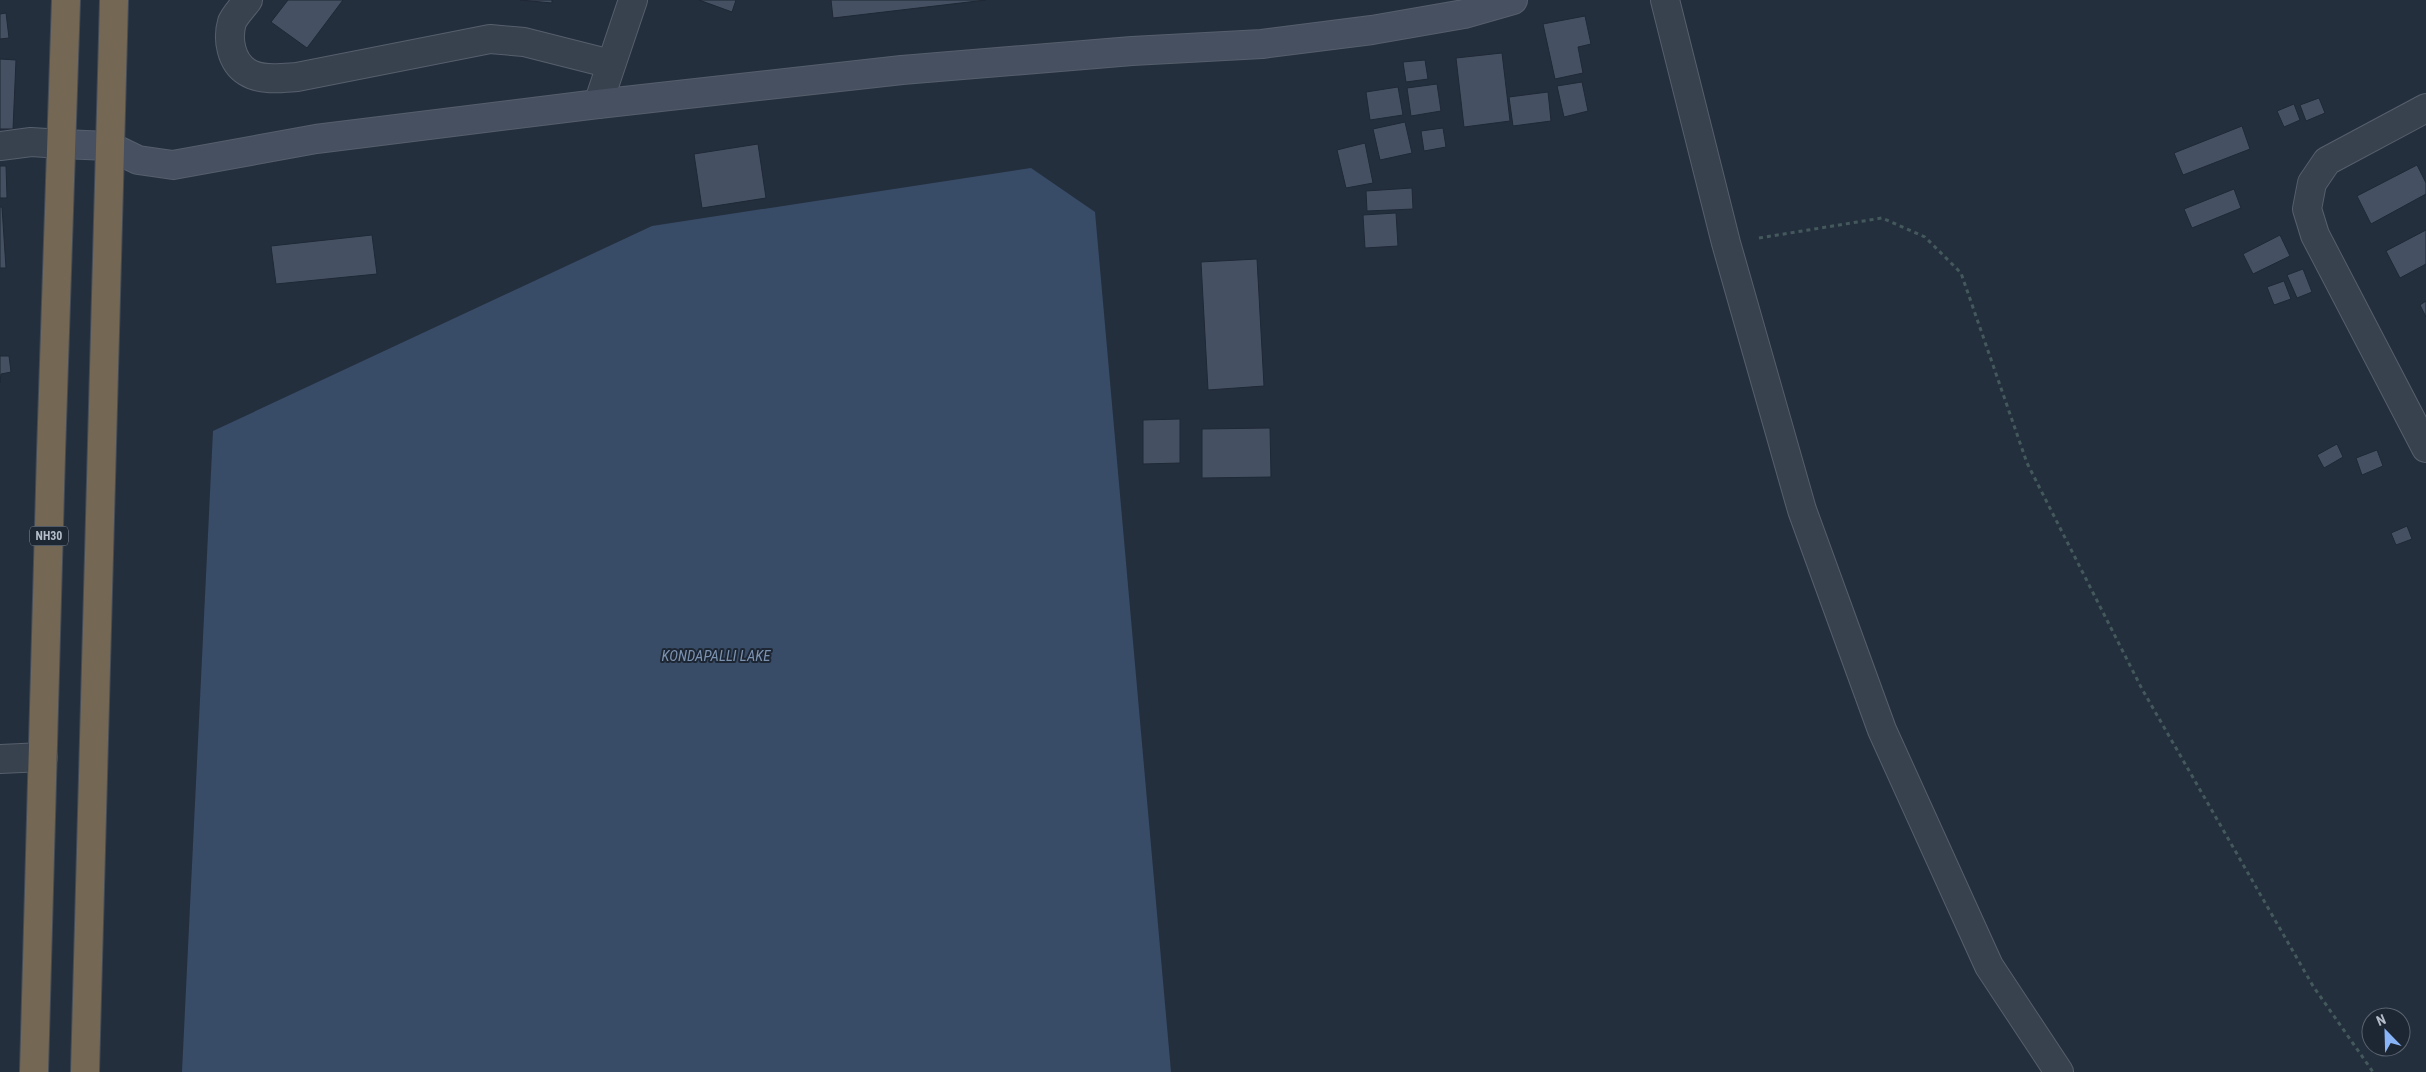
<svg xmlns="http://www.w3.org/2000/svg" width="2426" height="1072" font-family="'Roboto Condensed',sans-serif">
	<rect width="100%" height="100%" fill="#242f3e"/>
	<!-- water -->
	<path fill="#394c67" d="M1031 168 1095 212 1171 1072H182L213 431 652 226Z"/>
	<!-- building -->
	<path fill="#455162" stroke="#1f2835" d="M288 0H343L307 48 271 22Z
		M520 0H552V3Z
		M699 0H736L732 12Z
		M831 0H986L833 18Z
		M6 13 9 38 0 39V14Z
		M1585 16 1591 44 1578 47 1583 73 1555 79 1543 24Z
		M1502 53 1510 121 1464 127 1456 58Z
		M0 59 16 60 13 129H0Z
		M1425 60 1428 79 1406 82 1403 62Z
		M1582 82 1588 111 1564 117 1557 86Z
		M1437 84 1441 111 1411 116 1407 88Z
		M1398 87 1403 115 1370 120 1366 92Z
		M1548 92 1551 121 1513 126 1509 97Z
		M2319 98 2325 113 2306 121 2300 105Z
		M2294 104 2300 120 2284 127 2277 111Z
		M1405 122 1412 153 1380 160 1373 129Z
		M2242 126 2250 149 2183 175 2174 153Z
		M1443 128 1446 147 1424 151 1421 131Z
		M1365 143 1373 183 1346 188 1337 150Z
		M758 144 766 198 702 208 694 154Z
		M2417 165 2426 183V194L2371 224 2357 196Z
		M0 166H6L7 198H0Z
		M1412 188 1413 209 1367 211 1366 191Z
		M2234 189 2241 208 2192 228 2184 209Z
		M0 207H2L6 268H0Z
		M1396 213 1398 246 1365 248 1363 215Z
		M2426 230V264L2400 278 2386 251Z
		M372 235 377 274 276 284 271 246Z
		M2280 235 2290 256 2253 274 2243 254Z
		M1257 259 1264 386 1208 390 1201 262Z
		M2303 269 2312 292 2297 298 2287 275Z
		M2284 281 2291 299 2274 305 2267 287Z
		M2426 301V317L2420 305Z
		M0 356H9L11 372 1 374 0 383Z
		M1180 419V463L1143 464V420Z
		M1270 428 1271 477 1202 478V429Z
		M2337 444 2343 457 2324 468 2317 455Z
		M2377 450 2383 466 2362 475 2356 458Z
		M2407 526 2412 539 2396 545 2391 533Z"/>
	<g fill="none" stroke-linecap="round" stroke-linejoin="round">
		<!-- street casing -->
		<g stroke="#565f6c" stroke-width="30">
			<path id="street" d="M248 0C243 7 235 15 232 22 227 39 231 62 247 72 261 81 281 78 297 77L490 39 524 42 611 64
				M1665 0 1726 243 1802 510 1882 730 1989 966 2059 1072
				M598 104 633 0
				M2426 108 2327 161 2312 183 2307 209 2315 235 2426 448
				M0 146 31 142 62 144
				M0 759 43 757"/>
		</g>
		<!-- secondary casing -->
		<g stroke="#565f6c" stroke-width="30">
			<path id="secondary" d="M62 144 109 146 138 160 173 165 316 139 598 104 902 70 1132 51 1262 44 1372 30 1464 14 1513 0"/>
		</g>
		<!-- highway casing -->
		<g stroke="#434c59" stroke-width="30">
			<path id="highway" d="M34 1072 51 453 66 0
				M85 1072 114 0"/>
		</g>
		<!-- path -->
		<path stroke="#44595c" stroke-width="3" stroke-dasharray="4 4" stroke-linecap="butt" d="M1759 238 1882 218 1925 237 1961 273 2027 463 2142 689 2313 986 2373 1072"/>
		<!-- street -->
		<use href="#street" stroke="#38414e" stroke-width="28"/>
		<!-- secondary -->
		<use href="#secondary" stroke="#465061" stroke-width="28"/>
		<!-- highway -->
		<use href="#highway" stroke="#746855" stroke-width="28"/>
	</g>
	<g text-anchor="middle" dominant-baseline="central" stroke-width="4" stroke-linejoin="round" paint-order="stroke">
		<!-- shield labels -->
		<rect fill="#1d2633" stroke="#878f9c" stroke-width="1" x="30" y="526.5" width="38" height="19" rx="4"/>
		<g font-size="12" font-weight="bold" fill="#b4bcc9">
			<text x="49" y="536">NH30</text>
		</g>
		<!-- water labels -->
		<g font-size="15" font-style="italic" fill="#7c92b1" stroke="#1d2633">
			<text x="716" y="656">KONDAPALLI LAKE</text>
		</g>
	</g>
	<!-- north arrow -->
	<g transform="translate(2386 1032) rotate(337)"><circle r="24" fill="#1d2633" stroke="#59626f"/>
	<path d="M0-4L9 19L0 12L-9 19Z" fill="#8ab4f8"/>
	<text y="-8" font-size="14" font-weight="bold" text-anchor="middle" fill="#b4bcc9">N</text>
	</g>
</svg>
